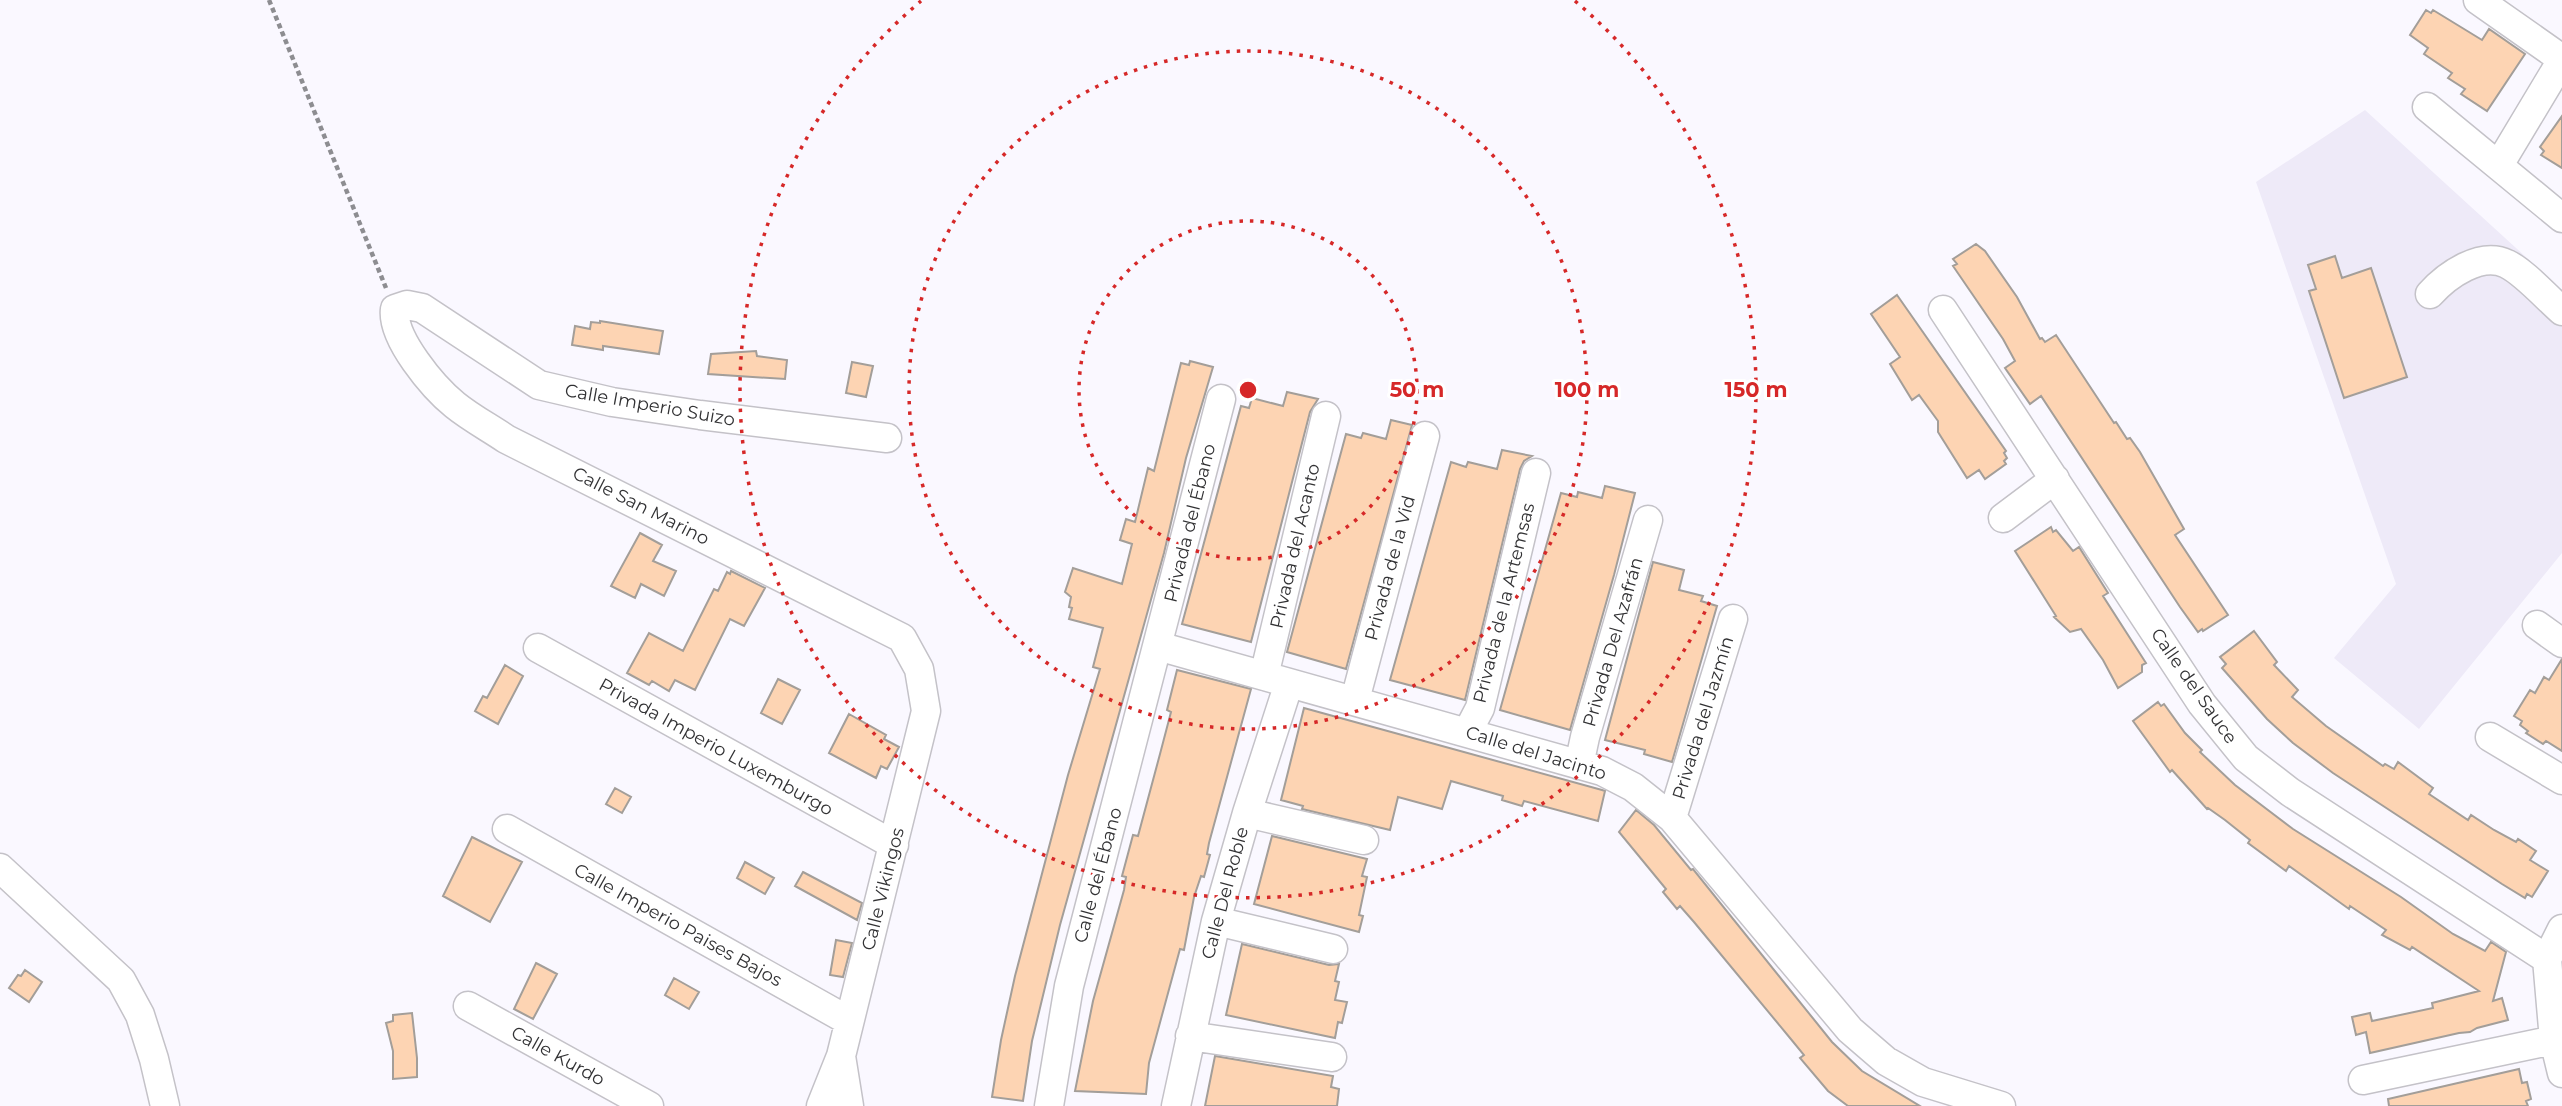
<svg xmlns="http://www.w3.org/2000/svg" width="2562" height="1106" font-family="Montserrat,sans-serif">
	<rect width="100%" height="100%" fill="#faf8ff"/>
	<!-- built -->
	<path fill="#eeeaf8" d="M2365 110 2562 290V553L2419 729 2334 658 2396 584 2256 182Z"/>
	<!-- building -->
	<path fill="#fdd4b3" stroke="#a39e99" stroke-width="2" d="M2426 10 2431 13 2433 10 2482 40 2489 29 2525 54 2487 111 2461 94 2465 89 2448 78 2452 73 2424 54 2428 48 2410 35Z
		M2562 116V168L2541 155 2544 151 2540 147Z
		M1976 244 1985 251 2017 297 2040 339 2042 338 2045 342 2056 335 2114 423 2116 422 2127 439 2130 438 2140 452 2184 529 2175 535 2228 615 2203 631 2202 629 2198 632 2180 607 2041 396 2030 404 2005 368 2015 361 2003 339 1953 266 1957 264 1953 259Z
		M2335 256 2342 278 2371 268 2407 377 2344 398 2309 291 2316 289 2308 265Z
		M1897 295 2006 451 2004 453 2007 458 2004 461 2006 464 1985 479 1979 470 1967 478 1938 432V421L1919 395 1912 400 1890 364 1900 357 1871 314Z
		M600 321 663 331 659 354 603 346V350L572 345 575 326 590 329 591 322 600 323Z
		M756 351 757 356 787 360 785 379 708 374 711 354Z
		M1190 361 1213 367 1186 458 1164 553 1060 925 1032 1041 1023 1101 992 1097 1001 1040 1015 976 1068 775 1100 669 1093 667 1103 628 1069 619 1072 608 1069 607 1071 597 1065 592 1073 568 1122 584 1132 544 1120 540 1126 519 1135 522 1148 468 1154 471 1181 363 1189 365Z
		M852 362 873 366 866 397 846 393Z
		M1287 392 1318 399 1310 412 1251 642 1182 624 1241 406 1249 408 1252 398 1283 406Z
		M1391 420 1412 425 1346 669 1287 652 1346 434 1361 438 1363 433 1386 439Z
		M1502 450 1532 456 1524 461 1520 469 1465 700 1390 680 1451 462 1466 467 1468 462 1497 469Z
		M1605 486 1635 493 1614 575 1570 730 1500 710 1561 493 1577 497 1578 492 1602 498Z
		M2051 527 2053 532 2056 530 2073 551 2079 547 2108 593 2103 596 2146 663 2142 665V672L2118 688 2103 660 2081 629 2070 632 2054 617 2056 616 2015 551Z
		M640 533 662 545 653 561 676 571 664 596 641 584 635 598 611 586Z
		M1653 562 1684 570 1679 590 1703 596 1701 601 1717 606 1672 762 1644 754 1645 750 1605 740Z
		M731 571 765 588 744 626 730 619 695 690 675 680 669 691 652 681 649 685 627 673 649 633 683 651 714 589 718 591 727 572 730 574Z
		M2254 631 2277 662 2274 665 2298 690 2292 697 2326 726 2383 766 2385 764 2394 769 2398 762 2433 788 2429 794 2468 820 2471 815 2494 830 2516 842 2518 839 2536 851 2530 860 2548 871 2532 897 2527 894 2525 898 2502 884 2333 773 2293 743 2267 719 2222 668 2226 664 2220 657Z
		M2562 659V751L2546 741 2543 744 2526 733 2528 731 2520 725 2522 721 2514 716 2530 690 2535 693 2544 677 2549 680Z
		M505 665 523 676 498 724 475 711 483 696 487 698Z
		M1177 670 1251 689 1209 843 1207 854 1210 855 1204 877 1201 876 1194 897 1184 950 1180 949 1149 1063 1146 1094 1075 1091 1093 1001 1124 890 1126 877 1122 876 1133 835 1138 836 1160 754 1171 712 1167 710Z
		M778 679 800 690 782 724 761 713Z
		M2158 702 2161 706 2164 704 2185 733 2202 750 2200 752 2235 785 2293 829 2401 897 2453 934 2485 951 2491 942 2506 952 2493 1001 2502 998 2508 1020 2477 1028 2470 1032 2459 1033 2370 1053 2366 1032 2356 1035 2352 1017 2370 1013 2372 1021 2433 1008 2432 1003 2479 991 2412 947 2410 950 2382 935 2386 930 2350 906 2349 909 2289 866 2286 871 2248 843 2250 840 2225 820 2208 808 2207 809 2172 770 2170 772 2133 721Z
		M1304 708 1602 790 1605 791 1598 821 1524 801 1522 806 1502 800 1503 796 1451 781 1442 809 1398 797 1390 830 1302 809 1303 806 1281 800Z
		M849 714 886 735 884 739 899 747 887 769 881 766 876 778 829 753Z
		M615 788 631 797 622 813 606 804Z
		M1636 810 1654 825 1691 870 1693 869 1832 1042 1862 1071 1920 1106H1848L1828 1091 1800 1058 1804 1055 1790 1038 1694 922 1680 906 1677 909 1663 892 1666 889 1619 832Z
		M1272 836 1367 859 1362 876 1367 877 1359 915 1363 916 1359 932 1254 904Z
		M472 837 522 862 490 922 443 896Z
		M745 862 774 878 765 894 737 878Z
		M803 872 862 903 857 920 795 886Z
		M836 940 852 943 843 977 830 975Z
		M1242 944 1329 965 1339 964 1335 981 1339 982 1335 1000 1347 1002 1342 1023 1338 1022 1335 1038 1226 1015Z
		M536 963 557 974 533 1019 514 1009Z
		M25 970 42 982 29 1002 9 988 18 975 21 976Z
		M674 978 699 992 689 1009 665 995Z
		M412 1013 417 1058V1077L393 1079V1051L386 1023 393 1021V1015Z
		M1215 1056 1333 1076 1331 1087 1339 1089 1337 1106H1205Z
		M2519 1069 2522 1083 2527 1082 2531 1099 2526 1101 2528 1106H2389L2388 1099Z"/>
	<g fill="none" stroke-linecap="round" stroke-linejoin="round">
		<!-- minor casing -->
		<g stroke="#c4c2c8" stroke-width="31">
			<path id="minor" d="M2478 0 2562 59
				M2427 107 2562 218
				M2499 165 2562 60
				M2430 294C2447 275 2481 251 2507 264 2524 272 2547 298 2562 311
				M1943 310 2202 704 2246 758 2290 792 2547 959
				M2003 518 2055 479
				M2537 625 2562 643
				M1158 646 1602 771 1633 787 1672 818 1850 1030 1886 1061 1923 1082 2001 1106
				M538 648 894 845
				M1264 676 1326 416
				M1355 700 1425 436
				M1468 731 1480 708 1536 473
				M2490 737 2562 780
				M1579 765 1585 737 1648 520
				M1247 813 1364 840
				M1672 818 1733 619
				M507 829 849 1021
				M0 868 121 980 140 1015 154 1059 165 1106
				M1216 921 1333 949
				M2562 929 2547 959 2554 1040 2562 1073
				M468 1006 649 1106
				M1190 1036 1332 1057
				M841 1056 849 1106
				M2363 1080 2554 1040
				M821 1106 841 1056 926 711 919 669 902 638 506 439C490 428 471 418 455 405 434 388 391 338 395 309L407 305 422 308 539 385 612 402 700 415 887 438
				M1049 1106 1069 986 1221 399
				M1176 1106 1216 921 1247 813 1289 683"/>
		</g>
		<!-- path -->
		<path stroke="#8d8d91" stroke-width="4.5" stroke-dasharray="5 3.5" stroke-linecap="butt" d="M269 0 386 288"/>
		<!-- minor -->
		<use href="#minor" stroke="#fff" stroke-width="28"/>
	</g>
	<!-- distance rings -->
	<g fill="none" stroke="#d62828" stroke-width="3.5" stroke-dasharray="3.5 7">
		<circle cx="1248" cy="390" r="169"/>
		<circle cx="1248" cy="390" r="339"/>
		<path d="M1575 1A508 508 0 1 1 921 1"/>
	</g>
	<g text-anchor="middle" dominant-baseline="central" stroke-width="6" stroke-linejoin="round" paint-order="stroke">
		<!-- street labels -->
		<g font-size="18" fill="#323234" stroke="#fff">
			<text transform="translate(650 405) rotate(10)">Calle Imperio Suizo</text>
			<text transform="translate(641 506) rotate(27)">Calle San Marino</text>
			<text transform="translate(1190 523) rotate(-76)">Privada del Ébano</text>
			<text transform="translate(1295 546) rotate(-77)">Privada del Acanto</text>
			<text transform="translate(1390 568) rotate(-75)">Privada de la Vid</text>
			<text transform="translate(1504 603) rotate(-76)">Privada de la Artemsas</text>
			<text transform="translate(1613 642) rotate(-74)">Privada Del Azafrán</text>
			<text transform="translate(2194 686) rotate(55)">Calle del Sauce</text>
			<text transform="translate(1703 718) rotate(-73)">Privada del Jazmín</text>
			<text transform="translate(716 747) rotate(29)">Privada Imperio Luxemburgo</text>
			<text transform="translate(1536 753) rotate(17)">Calle del Jacinto</text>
			<text transform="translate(1098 875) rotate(-75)">Calle del Ébano</text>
			<text transform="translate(883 889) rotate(-76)">Calle Vikingos</text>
			<text transform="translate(1225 893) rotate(-75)">Calle Del Roble</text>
			<text transform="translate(678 925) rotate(29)">Calle Imperio Paises Bajos</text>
			<text transform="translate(558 1056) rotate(29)">Calle Kurdo</text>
		</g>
	</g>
	<circle cx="1248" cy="390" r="10" fill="#d62828" stroke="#fff" stroke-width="3.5"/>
	<g font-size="21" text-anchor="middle" font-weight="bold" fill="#d62828" stroke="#fff" stroke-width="6" stroke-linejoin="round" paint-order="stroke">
		<text x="1417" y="397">50 m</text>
		<text x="1587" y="397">100 m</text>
		<text x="1756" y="397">150 m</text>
	</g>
</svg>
